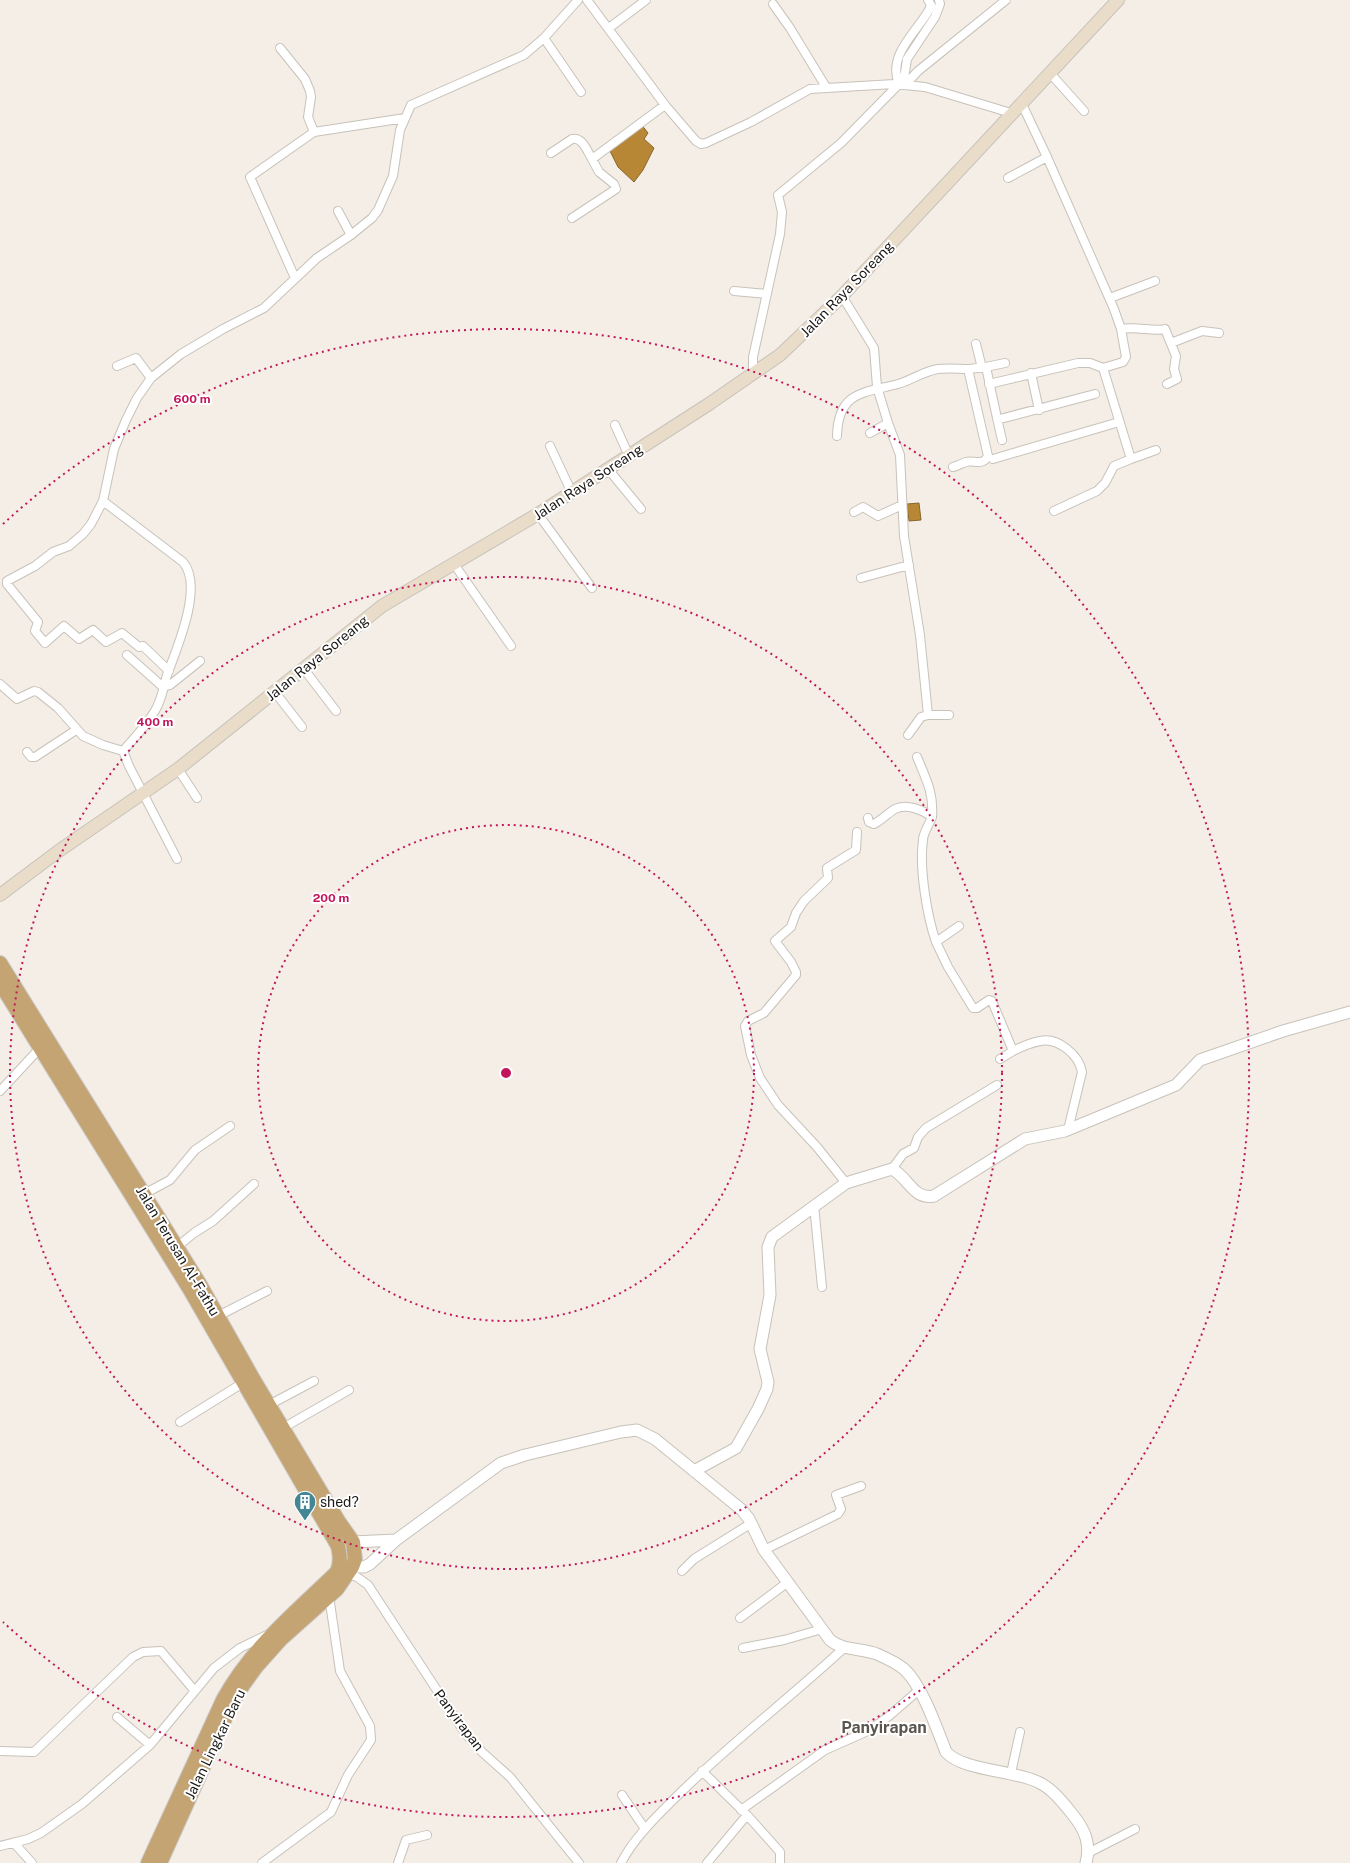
<svg xmlns="http://www.w3.org/2000/svg" width="1350" height="1863" font-family="'Public Sans',sans-serif">
	<rect width="100%" height="100%" fill="#f4eee6"/>
	<!-- water -->
	<path fill="#b78735" stroke="#88662b" d="M641 124 648 133 644 139 654 148 643 170 634 182 618 167 609 149Z
		M919 503 921 520 909 521 907 504Z"/>
	<g fill="none" stroke-linecap="round" stroke-linejoin="round">
		<!-- minor casing -->
		<g stroke="#c7c2ba" stroke-width="10">
			<path id="minor" d="M587 0 665 105 696 141 701 144 706 143 751 122 810 89 894 84 925 87 1011 113
				M773 4 790 28 826 87
				M609 28 646 0
				M544 38 581 92
				M280 48 305 79 310 91 311 97 308 117 314 132 405 118
				M1049 72 1084 111
				M899 84C887 55 916 33 929 10L931 5 928 0
				M905 85 918 71 1006 0
				M551 153 572 139C583 137 587 151 592 159L665 105
				M1008 178 1047 157
				M338 211 351 235
				M572 218 616 189 614 184 599 172 592 159
				M295 278 250 177 314 132
				M734 291 767 294
				M842 296 874 348 877 387 888 423 900 455 904 536 920 635 928 715H949
				M1110 298 1155 281
				M1121 329C1136 326 1154 332 1165 329L1176 356 1174 369 1177 379 1167 384
				M1171 343 1202 331 1219 333
				M976 344 982 368
				M117 366 136 358 151 378
				M986 367 997 418 1000 419 1095 394
				M1031 373 1039 410
				M753 374V357L780 234 782 212 778 195 841 143 904 79 907 59 935 17 940 4 939 0
				M989 384 1078 363H1090L1103 368 1123 362 1126 357 1121 329 1114 309 1047 157 1021 102
				M997 418 1002 440
				M615 425 629 456
				M870 433 888 423
				M837 436C838 391 864 393 898 384 912 380 924 371 938 369 948 368 959 369 969 369 981 368 993 366 1005 363
				M550 446 572 493
				M993 459 1119 422
				M1131 459 1156 450
				M953 467C958 466 962 463 966 462 974 460 983 466 988 456L968 369
				M608 469 641 509
				M103 501 183 562C204 586 177 648 167 675 164 686 162 697 157 707 149 723 135 737 123 751L129 766 177 859
				M1054 511 1097 491 1105 483 1114 466 1131 459 1103 368
				M854 512 863 507 878 516 902 505
				M538 514 592 588
				M454 564 511 646
				M861 578 909 565
				M127 655 163 687 170 685 200 661
				M303 668 336 711
				M169 671 143 646 139 647 122 633 106 642 93 630 79 639 64 626 45 643 35 631 38 622 7 584V581L35 566 53 552 69 546 83 534 91 524 103 501 114 449 126 420 137 398 151 378 181 354 223 329 264 308 317 258 351 235 372 218 378 210 393 176 400 130 411 105 524 55 544 38 578 0
				M0 684 17 699 34 691 38 692 58 708 83 736 103 745 123 751
				M274 691 302 727
				M908 735 921 717 928 715
				M27 752 31 757H35L76 730
				M917 757C926 779 934 793 932 817
				M178 769 197 798
				M868 818 869 822 874 824C882 820 888 813 895 809 906 803 923 810 932 817 929 825 923 833 923 840 919 868 927 916 936 942
				M959 926 936 942 948 967 973 1008H977L989 1000 992 1001 1013 1051C1021 1047 1030 1043 1040 1041 1058 1037 1079 1055 1082 1072L1068 1130
				M1000 1059 1013 1051
				M0 1091 40 1048
				M892 1169 903 1154 914 1148 918 1137 926 1128 997 1085
				M846 1183 817 1147 778 1105 760 1078 751 1055 745 1026 748 1021 764 1013 796 975V972L791 962 775 941 791 927 796 913 804 901 828 878 827 868 856 850 857 832
				M144 1194 170 1180 195 1150 230 1126
				M814 1205 822 1287
				M177 1247 194 1233 213 1221 254 1184
				M218 1316 267 1291
				M269 1405 314 1381
				M180 1422 246 1381
				M283 1428 349 1390
				M764 1550 838 1514 841 1509 836 1495 861 1486
				M682 1571 694 1559 750 1524
				M348 1574 357 1577 368 1585 465 1733 482 1752 510 1777 579 1863
				M740 1618 788 1582
				M743 1648 784 1640 822 1629
				M117 1717 150 1745
				M0 1751 34 1752 133 1657 143 1652 161 1651 194 1690
				M702 1771 747 1815 707 1863
				M1011 1773 1020 1732
				M622 1795 645 1829
				M741 1810 825 1750 870 1730 889 1716 919 1690
				M747 1815 780 1852V1863
				M14 1843 32 1863
				M0 1846 28 1839 41 1833 82 1804 150 1745 214 1668 240 1648 269 1634
				M1088 1853 1135 1829
				M262 1863 331 1812 348 1775 371 1740 370 1726 340 1671 329 1596
				M398 1863 406 1840 427 1835
				M621 1863C634 1838 655 1818 675 1798 728 1745 789 1699 845 1647"/>
		</g>
		<!-- tertiary casing -->
		<g stroke="#c7c2ba" stroke-width="13">
			<path id="tertiary" d="M694 1471 736 1448 758 1409 767 1389 768 1382 760 1349 770 1295 768 1247 772 1237 846 1183 892 1169C908 1177 913 1200 934 1196L1025 1139 1065 1131 1176 1085 1200 1060 1283 1031 1350 1012
				M353 1542 396 1540
				M352 1567H364L370 1564 396 1540 501 1463 525 1455 621 1432 637 1430 655 1439 742 1510 749 1519 764 1550 830 1640C843 1651 862 1648 877 1654 886 1658 897 1663 904 1669 922 1685 937 1729 946 1752 963 1771 1013 1770 1038 1782 1052 1788 1064 1804 1073 1815 1085 1830 1091 1844 1086 1863"/>
		</g>
		<!-- secondary casing -->
		<g stroke="#c7c2ba" stroke-width="14">
			<path id="secondary" d="M0 895 60 850 178 769 382 606 538 514 709 404 780 355 842 296 1118 0"/>
		</g>
		<!-- trunk casing -->
		<g stroke="#cdcccc" stroke-width="16">
			<path id="trunk" d="M0 963 199 1283 252 1377 339 1522 353 1542 355 1559 352 1567 337 1589 281 1639 256 1667 243 1685 232 1703 160 1863
				M0 983 189 1288 338 1546C340 1556 341 1562 337 1572 294 1614 253 1646 223 1700L148 1863"/>
		</g>
		<!-- minor -->
		<use href="#minor" stroke="#fff" stroke-width="8"/>
		<!-- tertiary -->
		<use href="#tertiary" stroke="#fff" stroke-width="11"/>
		<!-- secondary -->
		<use href="#secondary" stroke="#e9ddca" stroke-width="12"/>
		<!-- trunk -->
		<use href="#trunk" stroke="#c4a473" stroke-width="14"/>
	</g>
	<!-- distance rings -->
	<g fill="none" stroke="#c2185b" stroke-width="2" stroke-dasharray="2 4">
		<circle cx="506" cy="1073" r="248"/>
		<circle cx="506" cy="1073" r="496"/>
		<path d="M3 524A744 744 0 1 1 3 1622"/>
	</g>
	<!-- icons -->
	<defs>
		<g id="building-pin" transform="scale(1.15)"><path d="M0 17L-7.5 6A9.5 9.5 0 1 1 7.5 6Z" fill="#438795" stroke="#fff"/><path d="M-4-6H4V6H1V3H-1V6H-4ZM-2.5-4.3h1.7v1.8h-1.7ZM.8-4.3h1.7v1.8H.8ZM-2.5-1h1.7V.8h-1.7ZM.8-1h1.7V.8H.8Z" fill="#fff"/></g>
	</defs>
	<g fill-rule="evenodd">
		<use href="#building-pin" x="305" y="1502"/>
	</g>
	<g text-anchor="middle" dominant-baseline="central" stroke-width="4" stroke-linejoin="round" paint-order="stroke">
		<!-- street labels -->
		<g font-size="14" fill="#1a1815" stroke="#fff">
			<text transform="translate(847 289) rotate(-46)">Jalan Raya Soreang</text>
			<text transform="translate(588 482) rotate(-33)">Jalan Raya Soreang</text>
			<text transform="translate(317 658) rotate(-39)">Jalan Raya Soreang</text>
			<text transform="translate(178 1251) rotate(59)">Jalan Terusan Al-Fathu</text>
			<text transform="translate(459 1720) rotate(53)">Panyirapan</text>
			<text transform="translate(215 1744) rotate(-64)">Jalan Lingkar Baru</text>
		</g>
		<!-- poi labels -->
		<g font-size="14" fill="#1a1815" stroke="#fff" text-anchor="start">
			<text x="320" y="1502">shed?</text>
		</g>
		<!-- quarter labels -->
		<g font-size="16" font-weight="bold" fill="#5a554f" stroke="#fff">
			<text x="884" y="1727">Panyirapan</text>
		</g>
	</g>
	<circle cx="506" cy="1073" r="6" fill="#c2185b" stroke="#fff" stroke-width="2"/>
	<g font-size="12" text-anchor="middle" font-weight="bold" fill="#c2185b" stroke="#fff" stroke-width="4" stroke-linejoin="round" paint-order="stroke">
		<text x="192" y="403">600 m</text>
		<text x="155" y="726">400 m</text>
		<text x="331" y="902">200 m</text>
	</g>
</svg>
